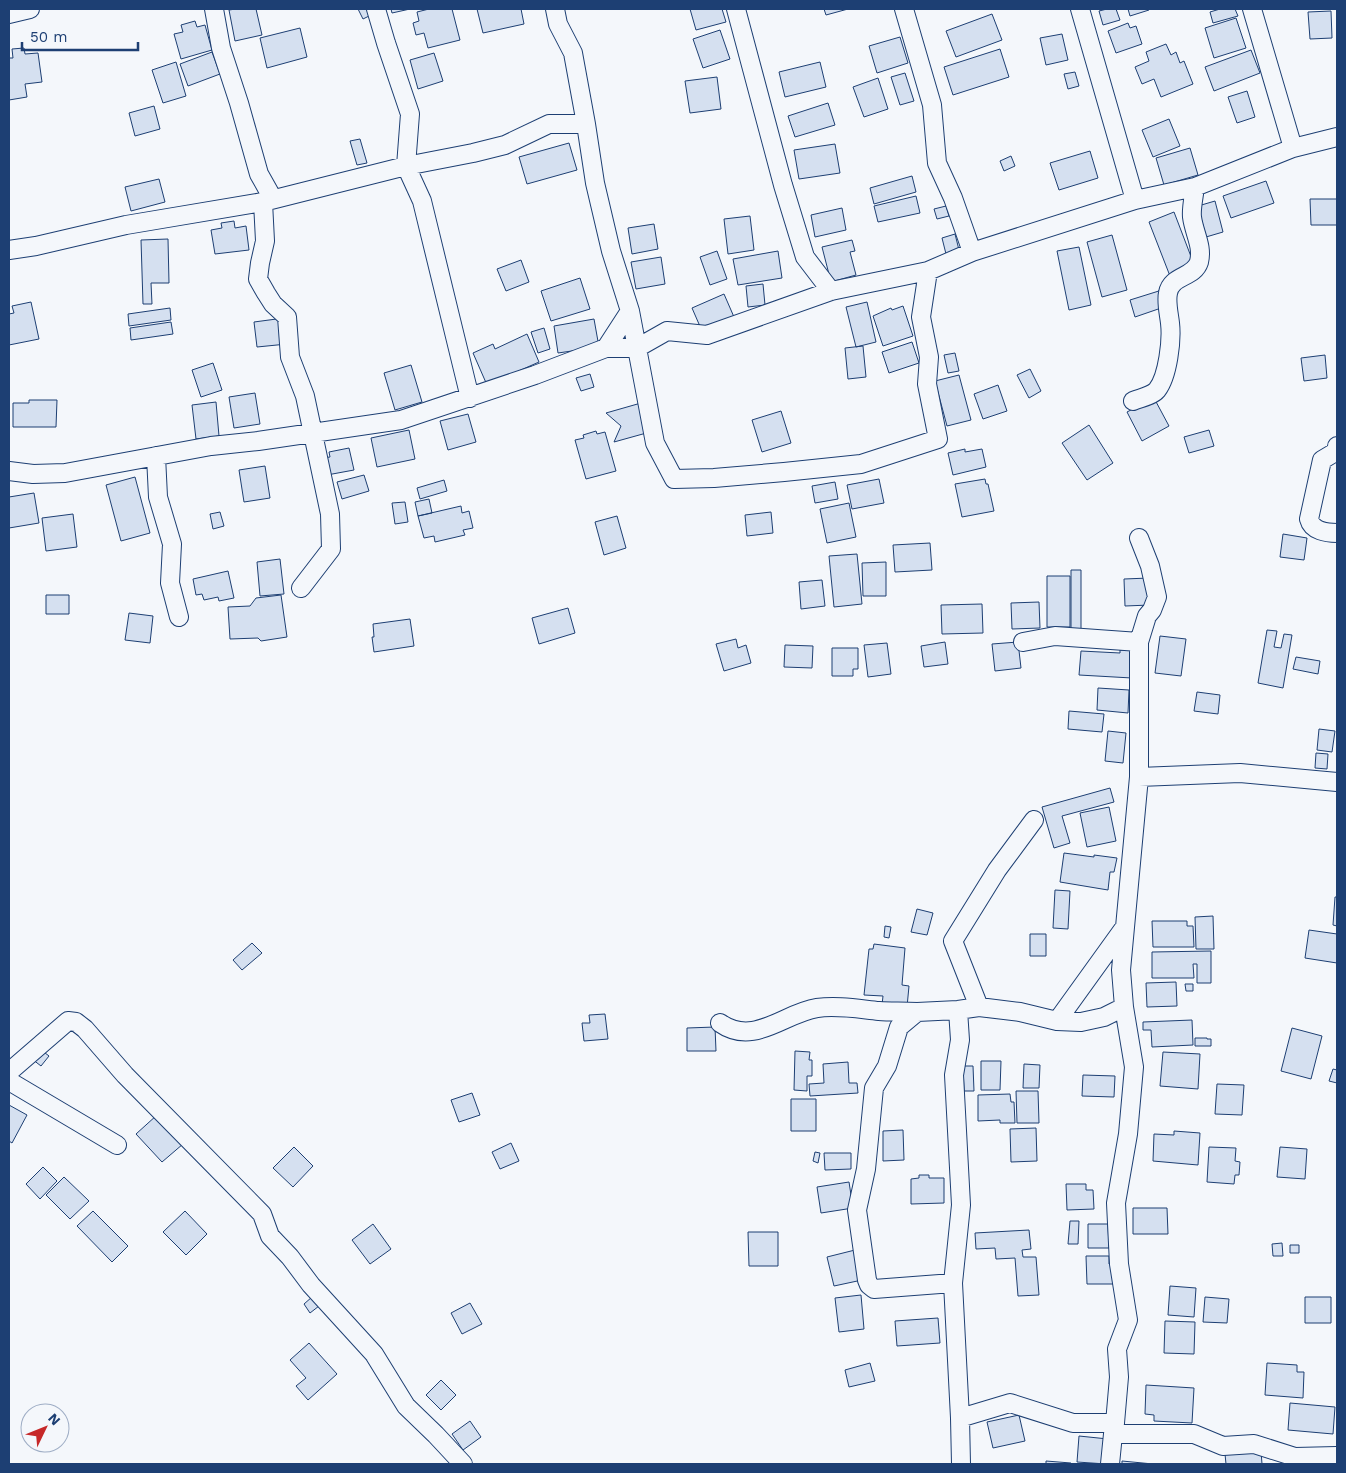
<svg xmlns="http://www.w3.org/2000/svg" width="1346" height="1473" font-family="'Work Sans',sans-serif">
	<rect width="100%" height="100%" fill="#f4f7fb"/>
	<!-- building -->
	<path fill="#d5e0f0" stroke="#1d3f73" d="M236 9H256L262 35 235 41 229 10Z
		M358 9H368L371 15 363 19Z
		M391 9H410L392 13Z
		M429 9H452L460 40 428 48 424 33 416 35 413 23 419 21 417 12Z
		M477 9H521L524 24 483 33Z
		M690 9H722L726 22 696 30Z
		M824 9H848L826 15Z
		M1107 9H1116L1120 20 1103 25 1099 11Z
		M1128 9H1149V10L1130 16Z
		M1220 9H1235L1238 16 1213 23 1210 12Z
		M1331 11 1332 38 1310 39 1308 12Z
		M992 14 1002 40 956 57 946 31Z
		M1236 18 1246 48 1214 58 1205 28Z
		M195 21 197 27 205 25 212 50 181 59 174 34 183 32 181 25Z
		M1128 23 1130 28 1136 26 1142 44 1116 53 1108 31Z
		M300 28 307 57 267 68 260 38Z
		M720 30 730 59 703 68 693 39Z
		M1062 34 1068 60 1046 65 1040 38Z
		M900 37 908 63 877 73 869 46Z
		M1166 44 1171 55 1176 52 1180 63 1184 61 1193 84 1161 97 1154 79 1142 84 1135 67 1149 61 1146 52Z
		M24 48 25 54 38 53 42 82 25 84 27 97 9 100V58H13L12 49Z
		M1000 49 1009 77 953 95 944 67Z
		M1251 50 1260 73 1214 91 1205 67Z
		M212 52 220 74 188 86 180 64Z
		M434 53 443 81 418 89 410 60Z
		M176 62 186 96 163 103 152 70Z
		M820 62 826 87 785 97 779 72Z
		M1075 72 1079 86 1068 89 1064 74Z
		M905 73 914 101 900 105 891 77Z
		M717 77 721 109 690 113 685 81Z
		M878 78 888 109 864 117 853 87Z
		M1247 91 1255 117 1237 123 1228 97Z
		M828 103 835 125 795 137 788 116Z
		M154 106 160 129 135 136 129 113Z
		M1169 119 1180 146 1153 157 1142 130Z
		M360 139 367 163 357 165 350 141Z
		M569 143 577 170 527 184 519 157Z
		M835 144 840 173 799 179 794 150Z
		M1190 148 1198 175 1164 185 1156 158Z
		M1090 151 1098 178 1059 190 1050 163Z
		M1011 156 1015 166 1004 171 1000 161Z
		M912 176 916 192 874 204 870 188Z
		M159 179 165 202 131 211 125 187Z
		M1266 181 1274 203 1231 218 1223 196Z
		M916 196 920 213 878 222 874 206Z
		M1310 199H1337V225H1311Z
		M1215 201 1223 232 1206 237 1198 206Z
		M946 206 949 216 937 219 934 209Z
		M842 208 846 230 815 237 811 215Z
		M1174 212 1195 267 1170 276 1149 222Z
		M750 216 754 250 728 254 724 219Z
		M234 221 235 228 246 226 249 250 215 254 211 230 222 228 221 223Z
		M654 224 658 249 632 254 628 228Z
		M955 234 960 254 947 258 942 238Z
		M1112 235 1127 290 1102 297 1087 242Z
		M168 239 169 283H151L152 304H143L141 240Z
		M852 240 855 251 850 252 856 275 831 282 822 247Z
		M1079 247 1091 305 1069 310 1057 251Z
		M717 251 727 279 710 285 700 257Z
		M778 251 782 278 738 285 733 259Z
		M661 257 665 284 636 289 631 262Z
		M521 260 529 282 506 291 497 269Z
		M580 278 590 309 551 321 541 291Z
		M763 284 765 305 748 307 746 286Z
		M1162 290 1167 306 1135 317 1130 300Z
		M724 294 734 317 702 331 692 308Z
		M31 302 39 339 9 345V314L14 313 12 306Z
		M867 302 876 342 856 347 846 307Z
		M903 306 913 336 883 346 873 316 891 308 892 310Z
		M170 308 171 320 129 326 128 314Z
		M284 318 287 344 257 347 254 322Z
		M594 319 599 347 558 353 554 326Z
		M171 322 173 334 131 340 130 328Z
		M544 328 550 349 538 353 531 332Z
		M527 334 539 362 487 385 473 353 493 344 495 349Z
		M912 342 919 363 889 373 882 352Z
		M863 346 866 377 848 379 845 348Z
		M955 353 959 371 948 373 944 355Z
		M1325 355 1327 378 1304 381 1301 358Z
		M213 363 222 390 201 397 192 370Z
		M411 365 422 402 395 410 384 373Z
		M1030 369 1041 391 1029 398 1017 375Z
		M590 374 594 387 581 391 576 378Z
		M959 375 971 420 947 426 935 381Z
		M998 385 1007 411 983 419 974 394Z
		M255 393 260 424 234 428 229 397Z
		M1154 398 1169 426 1142 441 1127 412Z
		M29 400H57L56 427H13V403H29Z
		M216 402 219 436 196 439 192 405Z
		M641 403 650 432 614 442 621 426 606 413Z
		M781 411 791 443 762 452 752 420Z
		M468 414 476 442 448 450 440 421Z
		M1089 425 1113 463 1087 480 1062 443Z
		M409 430 415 459 377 467 371 438Z
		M1209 430 1214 446 1189 453 1184 437Z
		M596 431 597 434 605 432 616 471 586 479 575 440 584 438 583 435Z
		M349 448 354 470 327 475 323 458 330 457 329 452Z
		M965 449V452L982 449 986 467 953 475 948 453Z
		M265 466 270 498 244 502 239 470Z
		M364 475 369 491 342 499 337 482Z
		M135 477 150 533 121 541 106 485Z
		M879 479 884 503 852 509 847 485Z
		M985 479 986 484H988L994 511 962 517 955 484Z
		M444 480 447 491 420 499 417 488Z
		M835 482 838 499 815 503 812 486Z
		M34 493 39 523 9 528V497Z
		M429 499 432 513 418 516 415 502Z
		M405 502 408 522 395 524 392 503Z
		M849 503 856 537 827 543 820 509Z
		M461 506 462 513 469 511 473 528 463 530 465 535 435 542 434 536 424 538 418 516Z
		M220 512 224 526 213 529 210 514Z
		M771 512 773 533 747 536 745 515Z
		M73 514 77 547 46 551 42 518Z
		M617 516 626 548 604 555 595 522Z
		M1283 534 1307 538 1304 560 1280 557Z
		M930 543 932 570 895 572 893 545Z
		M857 554 862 604 834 607 829 556Z
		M280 559 284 594 260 596 257 562Z
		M886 562V596H863L862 563Z
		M1071 570H1081V631H1071Z
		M228 571 234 598 219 601 218 597 204 600 202 594 196 595 193 579Z
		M1047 576H1070V627H1047Z
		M1149 578 1150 605 1125 606 1124 579Z
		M822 580 825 606 801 609 799 582Z
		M46 595H69V614H46Z
		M281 595 287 637 261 641 258 638 230 639 228 607 250 606 256 598Z
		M1039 602 1040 628 1012 629 1011 603Z
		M982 604 983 633 942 634 941 605Z
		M568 608 575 633 539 644 532 618Z
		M129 613 153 616 150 643 125 640Z
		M410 619 414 646 374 652 372 637H374L373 624Z
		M1267 630 1277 631 1274 647 1281 648 1284 634 1292 635 1283 688 1258 683Z
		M1160 636 1186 639 1181 676 1155 673Z
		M736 639 738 648 746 645 751 663 724 671 716 644Z
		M945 642 948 664 924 667 921 646Z
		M1018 642 1021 668 995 671 992 644Z
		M887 643 891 674 868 677 864 645Z
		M785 645 813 646 812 668 784 667Z
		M832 648H858V669H853V676H832Z
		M1120 650H1134L1132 678 1079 675 1081 651 1120 653Z
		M1296 657 1320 661 1318 674 1293 669Z
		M1098 688 1129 690 1128 713 1097 710Z
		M1197 692 1220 695 1218 714 1194 711Z
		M1069 711 1104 714 1102 732 1068 729Z
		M1319 729 1335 731 1332 752 1317 750Z
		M1108 731 1126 733 1123 763 1105 761Z
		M1316 753 1328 754 1327 769 1315 768Z
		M1110 788 1114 802 1062 816 1070 843 1054 848 1042 807Z
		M1109 807 1116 841 1087 847 1080 813Z
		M1064 853 1094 857V855L1117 858 1114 872H1110L1108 890 1060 882Z
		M1055 890 1070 891 1068 929 1053 928Z
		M1335 897H1337V926L1333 925Z
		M917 909 933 913 927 935 911 932Z
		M1213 916 1214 949H1196L1195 917Z
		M1152 921H1187V926H1193L1194 947H1153Z
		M885 926 891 927 889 938 884 937Z
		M1309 930 1337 934V963L1305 958Z
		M1030 934H1046V956H1030Z
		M252 943 262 953 242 970 233 960Z
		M874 944 905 948 902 985 909 986 907 1007 882 1005 883 996 864 995 869 949H873Z
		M1211 951V983H1197V964H1193L1194 978H1152V952Z
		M1176 982 1177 1006 1147 1007 1146 983Z
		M1185 984H1193V991H1186Z
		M605 1014 608 1039 584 1041 582 1023H590L589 1015Z
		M1192 1020 1193 1045 1152 1047 1151 1030H1143V1022Z
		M715 1027 716 1051H687V1028Z
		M1292 1028 1322 1036 1311 1079 1281 1071Z
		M1195 1038H1207V1039H1211V1046H1195Z
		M40 1049 49 1056 41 1066 32 1059Z
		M795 1051 810 1052 809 1060H812V1076H807V1091L794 1090Z
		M1163 1052 1200 1054 1198 1089 1160 1086Z
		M981 1061H1001L1000 1090H981Z
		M848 1062 849 1083H857L858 1093 810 1096 809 1084 824 1083 823 1064Z
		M1024 1064 1040 1065 1039 1088H1023Z
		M963 1066H973L974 1091H964Z
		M1333 1069 1337 1070V1083L1329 1081Z
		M1083 1075 1115 1076 1114 1097 1082 1096Z
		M1217 1084 1244 1085 1242 1115 1215 1114Z
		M1016 1091H1038L1039 1123H1017Z
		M472 1093 480 1115 459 1122 451 1100Z
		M1010 1094 1011 1102H1014L1015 1123H1000V1120L978 1121V1095Z
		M791 1099H816V1131H791Z
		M9 1105 27 1115 12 1143 9 1141Z
		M157 1115 183 1144 162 1162 136 1134Z
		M1036 1128 1037 1161 1011 1162 1010 1129Z
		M903 1130 904 1160 883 1161V1131Z
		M1174 1131 1200 1133 1198 1165 1153 1161 1154 1134 1174 1135Z
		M511 1143 519 1161 500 1169 492 1152Z
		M294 1147 313 1166 293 1187 273 1168Z
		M1209 1147 1236 1148 1235 1161 1240 1162 1239 1175H1235L1234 1184 1207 1182Z
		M1280 1147 1307 1149 1305 1179 1277 1177Z
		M815 1152 820 1153 818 1163 813 1161Z
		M824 1153H851V1169L825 1170Z
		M43 1167 57 1181 40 1199 26 1184Z
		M919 1175H929V1178H944V1203L911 1204V1179L919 1178Z
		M64 1177 89 1201 70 1219 46 1195Z
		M849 1182 853 1208 821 1213 817 1187Z
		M1066 1184H1086V1190H1093L1094 1209 1067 1210Z
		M1133 1208H1167L1168 1234H1133Z
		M93 1211 128 1246 112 1262 77 1226Z
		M185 1211 207 1234 186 1255 163 1232Z
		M1070 1221H1079L1078 1244H1068Z
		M373 1224 391 1249 370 1264 352 1240Z
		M1088 1224H1108L1109 1248H1088Z
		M1029 1230 1031 1249 1022 1250 1023 1257H1036L1039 1295 1018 1296 1015 1258 996 1259 995 1248 976 1249 975 1233Z
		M748 1232H778V1266H749Z
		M1282 1243 1283 1256H1273L1272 1244Z
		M1290 1245H1299V1253H1290Z
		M855 1250 862 1280 834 1286 827 1257Z
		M1086 1256H1109V1264L1113 1263V1284H1087Z
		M1170 1286 1196 1288 1194 1317 1168 1315Z
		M861 1295 864 1329 839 1332 835 1298Z
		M312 1297 319 1306 310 1313 304 1304Z
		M1205 1297 1229 1299 1227 1323 1203 1322Z
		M1305 1297H1331V1323H1305Z
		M470 1303 482 1324 462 1334 451 1313Z
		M938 1318 940 1343 897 1346 895 1321Z
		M1165 1321 1195 1322 1194 1354 1164 1353Z
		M309 1343 337 1374 308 1400 296 1386 306 1378 290 1360Z
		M870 1363 875 1381 849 1387 845 1370Z
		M1267 1363 1297 1365V1372H1304L1303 1398 1265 1395Z
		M441 1380 456 1395 441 1410 426 1395Z
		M1146 1385 1194 1388 1192 1423 1154 1421V1415L1145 1414Z
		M1290 1403 1335 1407 1333 1434 1288 1430Z
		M1019 1415 1025 1441 993 1448 987 1422Z
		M470 1421 481 1437 463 1450 452 1434Z
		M1079 1436 1108 1439 1106 1464 1077 1462Z
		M1261 1451 1262 1464H1226L1225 1454Z
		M1046 1461 1071 1463V1464H1046Z
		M1122 1461 1153 1464H1122Z"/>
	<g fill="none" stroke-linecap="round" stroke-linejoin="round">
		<!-- minor casing -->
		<g stroke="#1d3f73" stroke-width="20">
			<path id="minor" d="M214 9 221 48 239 103 259 174 273 199
				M376 9 386 43 410 114 406 166 422 201 470 398
				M555 9 558 24 573 53 586 124 595 183 611 251 630 311 655 443 674 479 714 478 784 472 861 464 938 439 927 384 929 357 921 317 928 271
				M736 9 783 185 805 257 831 291
				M904 9 932 105 937 163 953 198 972 252
				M1080 9 1135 200
				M1252 9 1293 148
				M9 14 30 9
				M263 202 265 241 260 263 258 279 266 293 273 304 287 317 290 357 305 396 330 514 331 549 301 588
				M9 250 36 246 126 225 263 202 406 166 473 153 505 145 549 124H586
				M606 348 630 311
				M1133 401C1140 398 1152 396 1157 390 1168 376 1172 340 1170 323 1169 314 1166 302 1168 293 1171 275 1194 278 1199 262 1203 246 1194 233 1192 217 1191 208 1194 196 1195 187L1293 148 1337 137
				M1337 446V451L1322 460 1309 519C1312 531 1327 533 1337 533
				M156 456 158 497 172 544 170 583 179 617
				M9 471 33 474 65 473 211 446 258 441 401 420 535 375 606 348H637L667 331 707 335 831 291 928 271 972 252 1135 200 1195 187
				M1023 642 1055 636 1139 642
				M1139 777 1240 773 1337 782
				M979 1007 953 941 997 870 1034 820
				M958 1010 960 1040 954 1075 961 1205 953 1283 960 1418 961 1464
				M1057 1021 1124 928
				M720 1023C754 1047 784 1013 817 1008 837 1005 859 1009 879 1011 891 1012 904 1011 917 1012
				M9 1072 68 1021 76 1022 85 1029 125 1075 262 1214 270 1236 290 1257 311 1285 374 1354 406 1406 436 1435 463 1464
				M9 1081 117 1145
				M953 1283 874 1289 869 1285 867 1280 857 1210 866 1169 874 1088 887 1066 899 1027 917 1012 958 1010 979 1007 1020 1012 1057 1021 1081 1022 1104 1017 1124 1007
				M960 1418 1010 1403 1073 1423H1115
				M1113 1434H1194L1223 1446 1254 1444 1295 1457 1337 1456
				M1110 1464 1113 1434 1115 1423 1119 1377 1117 1349 1128 1320 1119 1264 1116 1203 1128 1134 1134 1067 1124 1007 1121 970 1139 777V642L1147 616 1152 610 1157 597 1150 566 1139 538"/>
		</g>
		<!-- minor -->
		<use href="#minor" stroke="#f4f7fb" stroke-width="18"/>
	</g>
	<!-- border -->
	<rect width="1346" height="1473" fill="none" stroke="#1d3f73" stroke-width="20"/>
	<!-- north arrow -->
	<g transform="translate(45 1428) rotate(47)"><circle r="24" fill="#f4f7fb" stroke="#9eadc5"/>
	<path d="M0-4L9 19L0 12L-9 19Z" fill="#c62828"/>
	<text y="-8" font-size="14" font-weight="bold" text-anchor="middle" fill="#1d3f73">N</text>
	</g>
	<!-- scale -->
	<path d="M22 42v8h116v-8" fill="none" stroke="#1d3f73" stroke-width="2.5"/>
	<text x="30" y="42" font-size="15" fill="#1d3f73" stroke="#f4f7fb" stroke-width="4" paint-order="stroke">50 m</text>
</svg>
